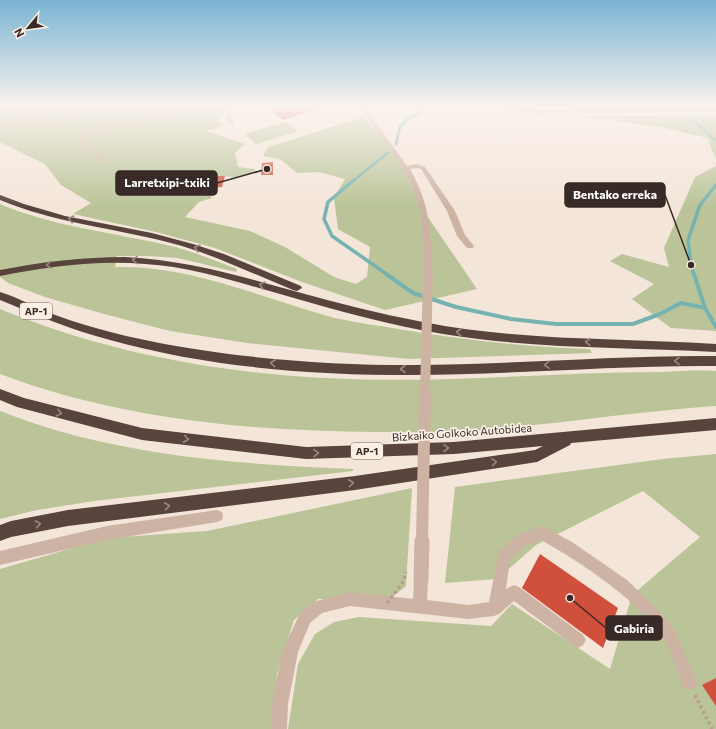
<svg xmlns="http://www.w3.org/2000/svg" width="716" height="729" font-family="Commissioner,sans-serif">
	<rect width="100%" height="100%" fill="#f4e5d9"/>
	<!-- green -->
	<path fill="#bac498" d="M0 106H219L224 111V113L217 121 223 126 206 131 245 144 235 153 238 167 255 169V172L235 177 205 176 202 183 212 198 199 202 185 217 250 231 285 247 334 277 356 284 367 277 370 247 338 229 334 198 345 179 319 172 297 173 280 159 263 156 268 147 364 117 393 150 425 213 477 289 385 310 302 282 215 248 156 232 73 214 91 203 61 185 45 164 0 142Z
		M576 116H716V159L707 138 661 127Z
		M286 122 298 131 256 144 244 134Z
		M716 166V331L671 328 632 299 654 284 610 261 622 254 669 267 664 248 695 177Z
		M0 204C51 226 109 232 162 244 188 249 213 260 237 269L236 272 178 258 149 256H117L115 267C192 265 263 299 335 318 356 323 377 325 398 329 462 340 525 347 590 349L592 353 409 359 247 343 170 331 104 314 45 297 8 283 0 277Z
		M0 309C144 368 295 384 450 379 521 377 591 372 661 372 679 371 698 370 716 371V406C628 412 540 427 452 432 426 433 401 432 375 432 249 431 119 419 0 374Z
		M0 411C18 418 36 424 55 430 152 458 253 465 353 469V471L94 501 37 510 0 519Z
		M716 454V729H288L298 664 315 634 334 622 359 617 491 626 512 604 610 669 632 595 700 537 643 491 536 545 497 579 445 583 455 487 663 459Z
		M412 488 406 586 390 599H318L294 620 277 674 273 729H0V569L107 538 207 531Z"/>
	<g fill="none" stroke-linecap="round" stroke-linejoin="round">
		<!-- stream-far2 -->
		<path stroke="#76b3b0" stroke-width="2.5" d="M689 116 716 141
			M396 144 400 127 408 119 430 106
			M353 181 389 152"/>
		<!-- stream-far1 -->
		<path stroke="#76b3b0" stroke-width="3.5" d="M354 180 328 202 324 219 332 236 388 275
			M694 275 691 265 688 240 700 205 716 185"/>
		<!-- stream -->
		<path stroke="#76b3b0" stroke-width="4" d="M386 274 413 293 456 307 511 319 556 324H633L660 314 681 303 705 308
			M694 274 705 308 716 327"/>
	</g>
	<!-- building -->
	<path fill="#d0503b" d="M281 106H318V109L283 120 269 110Z
		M273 162V175H261L262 163Z
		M209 176H225L222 187 206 188Z
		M540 554 618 608 603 648 522 588Z
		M716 678V706L702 685Z"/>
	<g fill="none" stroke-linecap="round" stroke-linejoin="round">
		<!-- path -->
		<path stroke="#b99c8e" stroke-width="3.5" stroke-dasharray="3 3" stroke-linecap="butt" d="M695 695 712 729"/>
		<!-- minor -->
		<path fill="#cdb3a4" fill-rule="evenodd" d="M48 106H59L41 113 35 118C47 126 64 122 74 113V110L68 106H75L79 111 89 106H96L70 121 56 125H43L30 120 0 132V128L31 116 37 110Z
			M176 106H184C171 115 153 120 137 123 118 126 100 127 84 140L106 161V163H102L78 140C95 121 122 123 144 118 155 115 166 111 176 106Z
			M223 106H228L234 114 232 116 234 125 229 124 226 119 228 113Z
			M359 106H364L407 166 417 164 425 167 455 211 465 235 474 246 473 248H467L457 236 447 211 421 169 417 168 410 169C428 201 430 223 432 259L428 262 425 261C421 251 424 224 420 209 409 170 382 139 359 106Z
			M480 106H501L537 110 716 108V112L537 114Z
			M217 510 222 512 223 516 222 520 217 522 107 540 0 565V551L107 526Z
			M542 526 572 542 627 580 658 610 675 630 697 682 695 688 689 690 683 688C677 673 672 652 664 639 638 600 582 563 541 540L526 545 510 559 506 589 514 585 519 587 583 635 586 640 583 645 578 648 573 645 514 601 499 614 494 616 469 619 350 606 322 613 310 623 298 652 288 704 287 729H271L272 704 282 652 300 613 313 602 350 592 413 599 414 580 416 575 421 573 426 575 428 580 427 600 469 605 489 602 499 551 517 535Z"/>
		<!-- highway -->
		<path fill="#59433d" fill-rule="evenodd" d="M0 195 24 204 65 216 152 233 193 244 224 254 301 286 302 288 297 291 293 290C253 274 213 254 171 243 114 228 55 223 0 200Z
			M125 257C185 260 237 275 294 291 337 303 380 314 423 322 520 341 618 338 716 344V352C625 347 533 349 443 334 390 325 338 311 287 296 240 283 194 267 145 264 96 260 48 267 0 276V270C42 262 83 257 125 257Z
			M0 292C20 298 38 309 58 316 94 329 132 338 170 345 249 359 330 365 410 365 512 365 614 355 716 356V366C614 365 512 375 410 375 309 375 207 367 110 340 72 330 36 315 0 300Z
			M0 389 24 398 142 428 306 447 454 442 716 418V430L571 443 570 445 537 462 355 490 68 526 11 537 0 541V525L11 521 68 510 355 476 535 450 543 446 454 454 306 459 142 440 17 407 0 400Z"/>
		<!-- path-bridge -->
		<path stroke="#b99c8e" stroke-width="3.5" stroke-dasharray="3 3" stroke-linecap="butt" d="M387 603 403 582 406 572"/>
		<!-- minor-bridge-far3 -->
		<path stroke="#cdb3a4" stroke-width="8" d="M428 275V259"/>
		<!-- minor-bridge-far2 -->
		<path stroke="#cdb3a4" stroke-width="10" d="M425 393 428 274"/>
		<!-- minor-bridge-far1 -->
		<path stroke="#cdb3a4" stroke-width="12" d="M422 542 425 392"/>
		<!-- minor-bridge -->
		<path stroke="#cdb3a4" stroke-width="15" d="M421 580 422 541"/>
	</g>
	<!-- one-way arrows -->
	<defs><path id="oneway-chevron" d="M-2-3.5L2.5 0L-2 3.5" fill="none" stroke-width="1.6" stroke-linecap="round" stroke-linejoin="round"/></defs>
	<g stroke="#9a8881">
		<use href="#oneway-chevron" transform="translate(71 219) rotate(-167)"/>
		<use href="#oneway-chevron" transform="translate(197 248) rotate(-162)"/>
		<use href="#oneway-chevron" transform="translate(135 260) rotate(-179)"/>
		<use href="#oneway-chevron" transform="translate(49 265) rotate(172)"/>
		<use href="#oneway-chevron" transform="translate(262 285) rotate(-163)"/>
		<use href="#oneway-chevron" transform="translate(459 332) rotate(-173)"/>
		<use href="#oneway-chevron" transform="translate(588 342) rotate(-178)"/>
		<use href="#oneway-chevron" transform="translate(677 361) rotate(179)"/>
		<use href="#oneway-chevron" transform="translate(273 363) rotate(-173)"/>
		<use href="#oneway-chevron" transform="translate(547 365) rotate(177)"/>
		<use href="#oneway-chevron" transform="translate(403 369) rotate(180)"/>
		<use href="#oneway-chevron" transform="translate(59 413) rotate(14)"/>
		<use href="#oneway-chevron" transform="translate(186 439) rotate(7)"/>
		<use href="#oneway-chevron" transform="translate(446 448) rotate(-2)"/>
		<use href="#oneway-chevron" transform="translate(316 453) rotate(-2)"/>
		<use href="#oneway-chevron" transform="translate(494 462) rotate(-8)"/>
		<use href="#oneway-chevron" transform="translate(351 483) rotate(-7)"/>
		<use href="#oneway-chevron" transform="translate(167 506) rotate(-7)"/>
		<use href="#oneway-chevron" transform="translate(38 524) rotate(-11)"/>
	</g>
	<!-- sky -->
	<linearGradient id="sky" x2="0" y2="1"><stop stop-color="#7ab4d2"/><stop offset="0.51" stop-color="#faf3ee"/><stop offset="1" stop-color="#faf3ee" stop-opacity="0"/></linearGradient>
	<rect width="716" height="208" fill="url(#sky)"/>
	<g text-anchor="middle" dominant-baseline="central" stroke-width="3.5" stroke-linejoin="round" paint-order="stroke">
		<!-- shield labels -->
		<g fill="#fbefe6" stroke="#726560" stroke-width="1">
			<rect x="20" y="303" width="32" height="16" rx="3"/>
			<rect x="351" y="443" width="32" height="16" rx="3"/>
		</g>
		<g font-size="10" font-weight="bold" fill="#382a26">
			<text x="36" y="311">AP-1</text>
			<text x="367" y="451">AP-1</text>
		</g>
		<!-- street labels -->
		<g font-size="11" fill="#382a26" stroke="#fbefe6">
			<text transform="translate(462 432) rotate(-4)">Bizkaiko Golkoko Autobidea</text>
		</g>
	</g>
	<!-- callouts -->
	<path fill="none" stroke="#382a26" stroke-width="1.5" d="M267 169L217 183M691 265L665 195M570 598L606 628"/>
	<g fill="#382a26" stroke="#fbefe6" stroke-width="1.5">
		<circle cx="267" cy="169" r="4"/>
		<circle cx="691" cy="265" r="4"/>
		<circle cx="570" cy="598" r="4"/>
	</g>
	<g fill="#382a26" stroke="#382a26" stroke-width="1.5">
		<rect x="116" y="171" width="101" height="24" rx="4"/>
		<rect x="565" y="183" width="100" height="24" rx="4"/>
		<rect x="606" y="616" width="56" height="24" rx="4"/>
	</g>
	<g font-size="12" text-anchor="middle" font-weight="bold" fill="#fff">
		<text x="167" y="187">Larretxipi-txiki</text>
		<text x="615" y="199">Bentako erreka</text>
		<text x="634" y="633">Gabiria</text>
	</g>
	<!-- north arrow -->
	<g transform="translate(28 28) rotate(241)" stroke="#fbefe6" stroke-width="3" paint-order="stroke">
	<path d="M0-3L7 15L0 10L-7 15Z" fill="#382a26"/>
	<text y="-6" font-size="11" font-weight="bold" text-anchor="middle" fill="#382a26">N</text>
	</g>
</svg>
